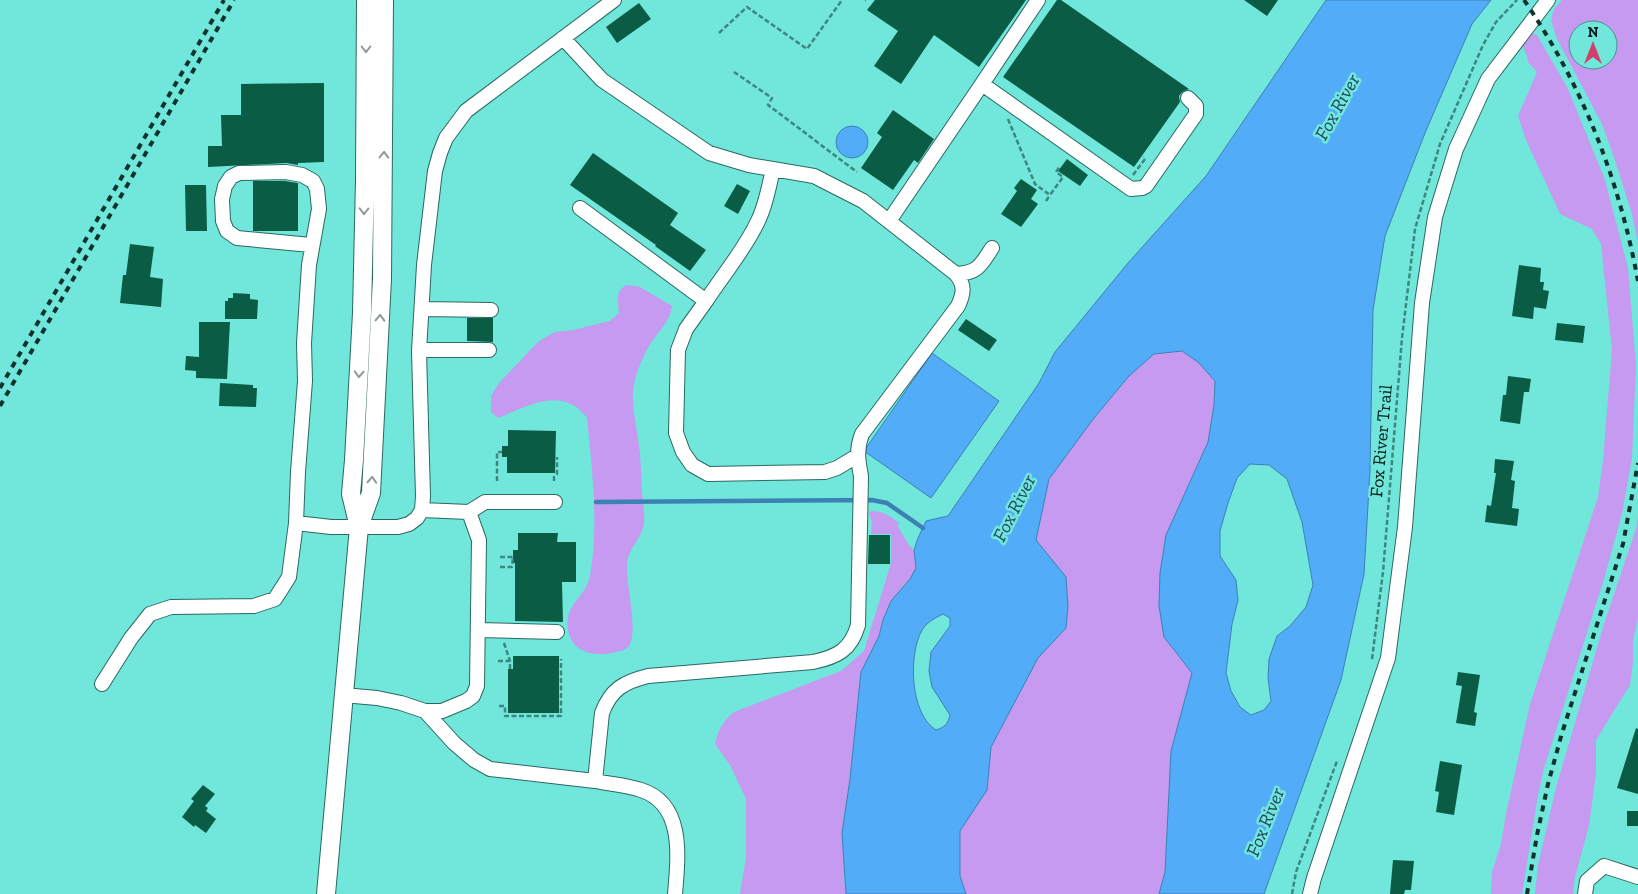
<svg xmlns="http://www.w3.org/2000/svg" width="1638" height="894" font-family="'Zilla Slab',serif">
	<rect width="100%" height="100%" fill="#71e6da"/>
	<!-- green -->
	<path fill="#c59af0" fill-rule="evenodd" d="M1562 0H1638V243L1632 214 1614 157 1602 124 1556 37 1551 19 1554 9ZM1578 30H1608V60H1578Z
		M1531 33 1537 35 1568 89 1605 180 1628 268 1636 366 1632 458 1622 514 1604 579 1544 768 1538 795 1522 894H1491L1492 872 1501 844 1506 814 1530 704 1598 497 1603 460 1612 350 1601 244 1592 229 1560 214 1526 140 1518 116 1537 72 1528 62 1527 56 1522 45Z
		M627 285 640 287 672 306C670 323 656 333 648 348 641 360 635 376 633 390 632 407 636 423 638 439 641 456 641 474 642 492 643 502 645 512 644 522 643 537 628 549 627 563 625 584 639 629 629 646 626 650 620 651 616 652 606 655 596 655 586 652 576 648 570 641 568 630 564 603 585 599 590 576 599 526 592 468 587 418 563 385 528 406 498 418L491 412V396L499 383 539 341 555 332 573 330 610 321 619 313C618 301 615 290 627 285Z
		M1182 351 1198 362 1215 381 1214 405 1208 442 1166 535 1160 573 1159 606 1164 637 1192 673 1171 751 1165 872 1159 894H966L960 876V831L987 790 991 747 1038 658 1066 627V577L1036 540 1049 479 1094 418 1129 376 1154 354Z
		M871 511C884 511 890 516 899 523L898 527 909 545 914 550 916 568 910 579 902 587 883 620 879 636 861 672 850 779 844 816V879L846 894H740L746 857V799L730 765 715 744C718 730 723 721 734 712L841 671 864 651 891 563V534H871L872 522 869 513Z
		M1638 517V618L1633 641V662L1630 685 1596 740V773L1589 826 1575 877 1573 894H1535L1538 865 1557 784 1604 624 1636 529Z"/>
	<!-- water -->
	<path fill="#53acf7" stroke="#3b81b4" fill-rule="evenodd" d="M1326 0H1491L1472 24 1425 133 1385 236 1373 310 1370 471 1364 574 1341 680 1264 894H1159L1165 872 1171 751 1192 673 1164 637 1159 606 1160 573 1166 535 1208 442 1214 405 1215 381 1198 362 1182 351 1154 354 1129 376 1094 418 1049 479 1036 540 1066 577 1068 606 1066 628 1038 658 991 747 987 790 960 831V876L966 894H846L842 833 850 779 861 672 879 636 883 620 891 601 910 579 916 568 914 550 918 538 926 521 948 516 1039 383 1055 352 1128 263 1206 176ZM1250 464 1269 465 1287 479 1302 522 1313 585 1306 607 1290 626 1277 636 1269 659 1268 678 1271 701 1264 710 1251 715 1240 707 1231 691 1226 673 1232 624 1238 600 1236 580 1220 556V531L1228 503 1237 478ZM943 614 950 618V626L931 652 929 671 932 687 950 715C948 724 945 727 936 730 910 714 908 655 922 630 927 622 935 618 943 614Z
		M836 142a16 16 0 1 1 32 0a16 16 0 1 1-32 0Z
		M932 353 999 401 931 498 864 451Z"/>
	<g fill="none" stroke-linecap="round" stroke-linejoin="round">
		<!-- stream -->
		<path stroke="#3b81b4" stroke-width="4.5" d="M596 502 872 500 887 503 923 528"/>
	</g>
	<!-- building -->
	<path fill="#0a5c44" d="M875 0H1026L979 67 934 35 901 84 874 66 898 31 867 10Z
		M1057 0H1061L1189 89 1182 92 1179 96 1180 102 1134 167 1003 77Z
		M1244 0H1278L1267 16Z
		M639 3 651 19 617 43 606 27Z
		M324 83V162L298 163V165L286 163 208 167V146H222L221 115H241V84Z
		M893 110 934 139 918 163 914 160 893 190 861 168 882 137 877 133Z
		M593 153 678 213 670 225 706 250 690 271 655 246 656 245 570 185Z
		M1067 159 1088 175 1080 186 1058 171Z
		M1021 179 1037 190 1031 199 1038 204 1021 227 1001 214 1017 191 1014 188Z
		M253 181H285L298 183V231H253Z
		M737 184 750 191 738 214 724 206Z
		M185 185H206L207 231H186Z
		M130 244 154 247 150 277 163 279 161 307 120 303 123 275H126Z
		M1519 265 1541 268 1540 282H1544L1543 290 1549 291 1546 309 1534 307 1533 319 1512 316Z
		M233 293 250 294V299L258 300 257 319H225V301H228V298H233Z
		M467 318H493V342L467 341Z
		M966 319 997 340 989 351 958 330Z
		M199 322H230L227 379 196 378V371L185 370 186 356 199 357Z
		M1557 323 1585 326 1583 343 1555 340Z
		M1508 376 1531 379 1529 392H1524L1520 424 1500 421 1503 395H1506Z
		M220 383 253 385V388H257L256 407 219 406Z
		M508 430 556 431 555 473H507V457H502V446H508Z
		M1495 459 1514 461 1511 480 1515 481 1512 508 1519 509 1517 526 1485 522 1487 505 1491 506 1496 473H1494Z
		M518 533H558L557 542H576V582H562L563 622 515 621V563H513V550H518Z
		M869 535H890V564H868Z
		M513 656H559V713H508V669H513Z
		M1458 672 1480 675 1474 712 1477 713 1475 726 1456 723 1462 686 1456 685Z
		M1636 728 1638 729V794L1617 788Z
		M1440 761 1462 765 1454 815 1436 812 1439 792 1435 791Z
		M203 785 215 794 205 806 208 808 206 811 216 819 206 833 195 825 194 827 182 817 194 801 191 799Z
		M1627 811H1638V826H1627Z
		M1393 860 1414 861 1411 890H1405L1404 894H1390Z"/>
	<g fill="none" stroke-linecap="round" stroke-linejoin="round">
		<!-- minor casing -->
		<g stroke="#2a6962" stroke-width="16">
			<path id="minor" d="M982 84 1038 0
				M580 208 706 301C723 275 745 249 758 221 766 205 769 186 773 169
				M889 221 982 84 1131 189 1142 188 1146 186 1196 114V106L1188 98
				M956 274C978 273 981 265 992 248
				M706 301 686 329 678 350 676 433 683 452 692 465 708 474 825 472 837 468 857 456
				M422 309 491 310
				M419 350H489
				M469 512 485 502H555
				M296 523 298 472 305 381 304 343 309 265 319 209 317 189 313 181 302 175 286 172 239 173 231 177 225 186 222 199 223 221 227 231 237 238 311 245
				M478 630 557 632
				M102 684 131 638 150 614 171 607 254 606 275 599 289 577 296 523 331 527H398L409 524 417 518 422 510 423 496 419 351 424 265 435 171 440 153 446 138 466 111 614 0
				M343 695 377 698 401 703 425 711H442L466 701 473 696 477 686 479 540 469 512 422 510
				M425 711 454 743 474 760 490 769 595 781 602 713C611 689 624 682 648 676L813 662C837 657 851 650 858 625L861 476C858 461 856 449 862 434L958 306C964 293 965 285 956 274L863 201 814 176 749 165 709 153 602 80 563 38
				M595 781C610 784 626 785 641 790 685 804 678 858 675 894
				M1310 894 1314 878 1388 658 1405 527 1422 303 1435 217 1456 149 1488 79 1548 0
				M1585 894 1587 881 1604 866 1638 877"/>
		</g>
		<!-- major casing -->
		<g stroke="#2a6962" stroke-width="20">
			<path id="major" d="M359 527 351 494 354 460 362 313 365 180 366 0
				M326 894 359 527 371 493 382 279 384 0"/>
		</g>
		<!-- path -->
		<path stroke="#3d877f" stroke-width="2.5" stroke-dasharray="5 2.5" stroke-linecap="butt" d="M865 0H866
			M719 33 747 7 807 49 842 0
			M734 72 772 98 768 105 857 172
			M1008 119 1035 184 1050 195 1063 177 1056 172 1060 166
			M1133 175 1145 159 1143 157
			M1046 201 1050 195
			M497 481V452H502
			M554 481V477L557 474V457
			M500 557H513L512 567H500
			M504 643 510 661
			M1372 659 1383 572 1402 338 1415 229 1440 144 1483 45 1496 22 1517 0
			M498 661H510V669
			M499 706H505V716H561V659
			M1292 894 1296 872 1337 761"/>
		<!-- minor -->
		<use href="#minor" stroke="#fff" stroke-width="14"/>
		<!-- major -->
		<use href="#major" stroke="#fff" stroke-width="18"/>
		<!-- rail -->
		<path stroke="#0f322e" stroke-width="4" stroke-dasharray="6 6" stroke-linecap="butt" d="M1524 0C1583 86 1619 179 1638 281
			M0 388 224 0
			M0 406 234 0
			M1527 894 1537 835 1548 784 1562 733 1623 544 1638 463"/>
	</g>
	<!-- one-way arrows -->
	<defs><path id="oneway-chevron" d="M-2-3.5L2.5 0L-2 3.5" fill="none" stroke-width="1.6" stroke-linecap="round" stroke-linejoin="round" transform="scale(1.25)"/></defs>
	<g stroke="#8e9998">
		<use href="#oneway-chevron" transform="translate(366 49) rotate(90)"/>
		<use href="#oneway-chevron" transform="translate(384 155) rotate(-89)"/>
		<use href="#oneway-chevron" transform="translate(364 211) rotate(91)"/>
		<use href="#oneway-chevron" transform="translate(380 318) rotate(-88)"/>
		<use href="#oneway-chevron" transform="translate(359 374) rotate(93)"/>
		<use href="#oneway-chevron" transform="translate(372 480) rotate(-87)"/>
	</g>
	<g text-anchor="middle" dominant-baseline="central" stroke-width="5" stroke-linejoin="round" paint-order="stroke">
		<!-- street labels -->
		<g font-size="18" fill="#031c19" stroke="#71e6da">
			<text transform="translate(1381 441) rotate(-85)">Fox River Trail</text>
		</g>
		<!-- water labels -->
		<g font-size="19" font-style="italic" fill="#204564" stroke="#71e6da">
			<text transform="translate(1337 107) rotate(-61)">Fox River</text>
			<text transform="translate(1014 508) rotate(-63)">Fox River</text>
			<text transform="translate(1265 822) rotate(-68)">Fox River</text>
		</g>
	</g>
	<!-- north arrow -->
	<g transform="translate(1593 45)"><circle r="24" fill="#71e6da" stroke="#45958d"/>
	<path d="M0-4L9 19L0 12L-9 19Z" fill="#cf416b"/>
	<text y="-8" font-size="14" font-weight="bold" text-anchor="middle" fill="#031c19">N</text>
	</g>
</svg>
